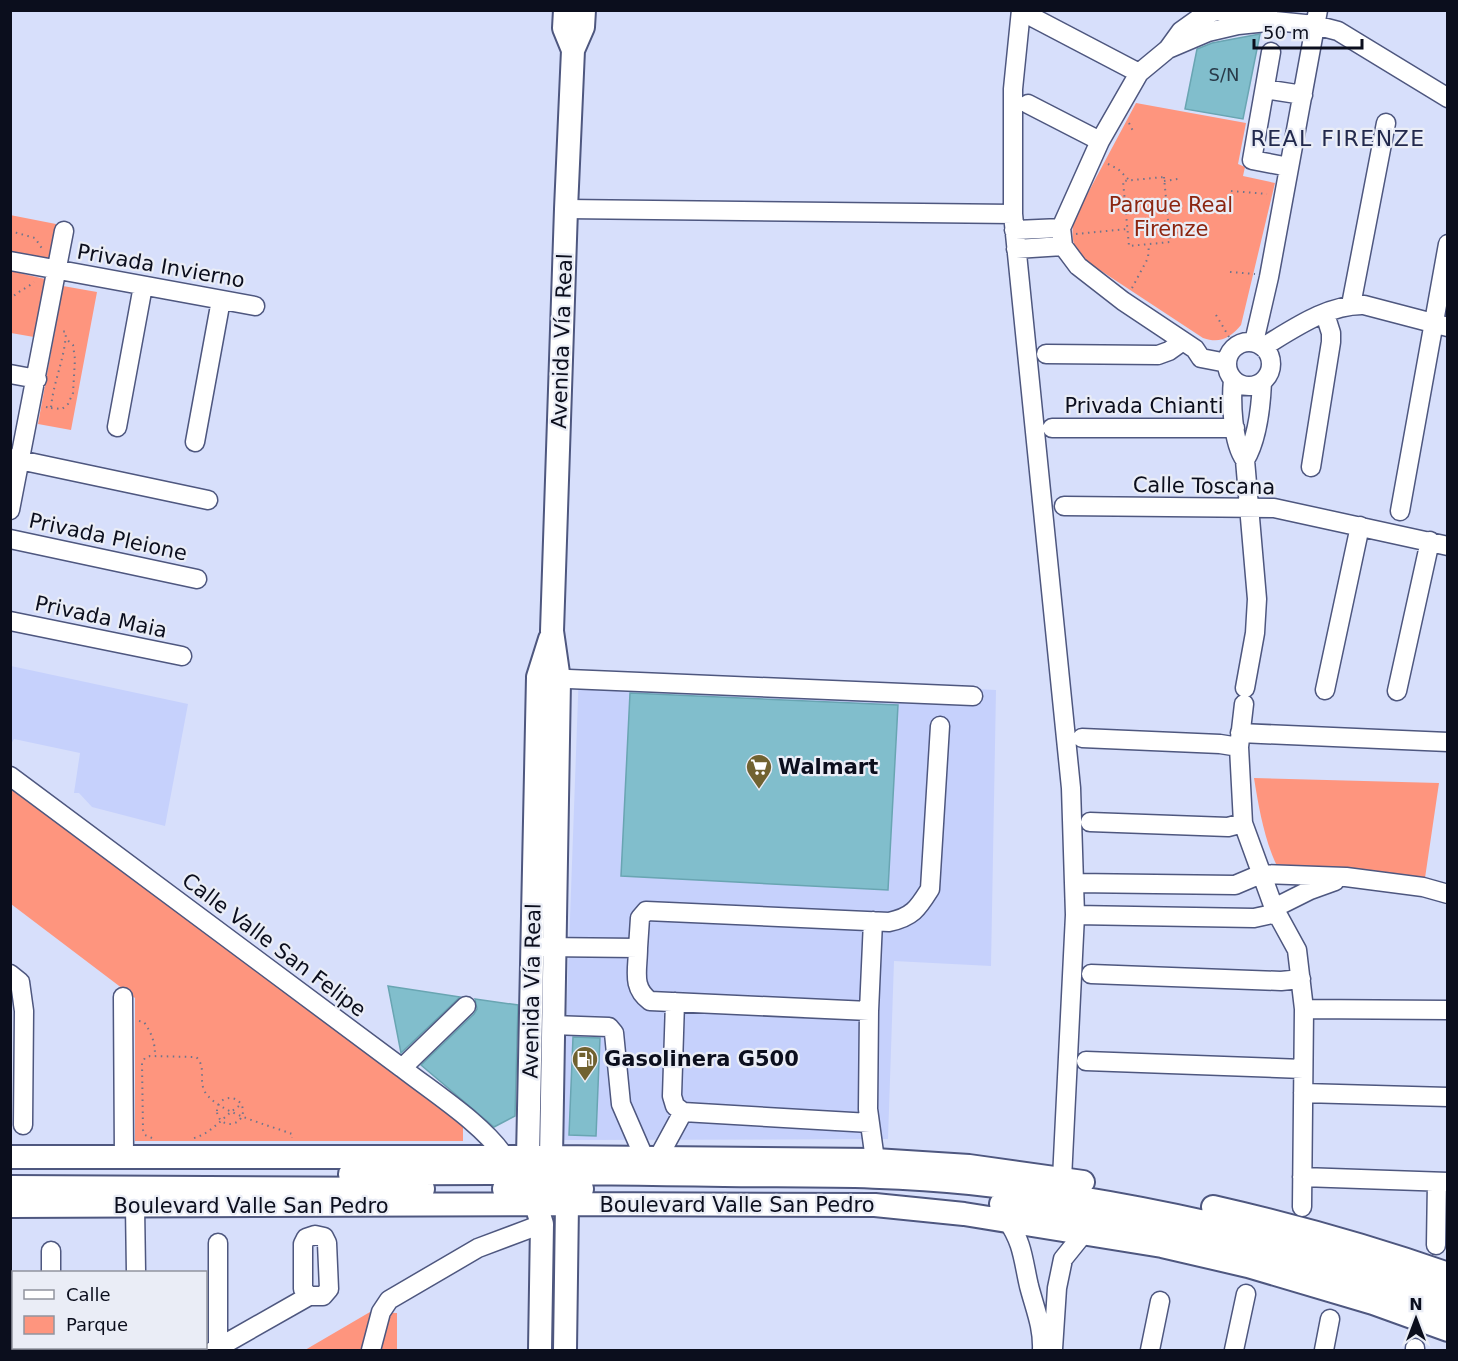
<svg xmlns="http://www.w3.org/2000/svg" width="1458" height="1361" font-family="'DejaVu Sans',sans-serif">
	<rect width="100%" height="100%" fill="#d7dffb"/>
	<!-- built -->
	<path fill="#c6d1fc" d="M11 666 188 704 165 826 92 807 79 793H74L80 753 14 739 11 744Z
		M579 670 996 690 991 966 894 961 888 1139 562 1140Z"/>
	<!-- green -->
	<path fill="#fe957e" d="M1136 103 1246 123 1238 164 1245 167 1243 176 1275 183 1241 325C1230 338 1220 344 1203 338L1083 259C1072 247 1071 235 1074 219Z
		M10 215 56 224 51 260 11 253Z
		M11 271 45 279 34 337 11 333Z
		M63 286 97 292 71 430 38 424Z
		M1254 778 1439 783 1425 878 1394 874 1280 872C1265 844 1259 809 1254 778Z
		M10 787 463 1125V1141H135V998L11 904Z
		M370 1312 397 1313V1350H305Z"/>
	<!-- building -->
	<path fill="#81becc" stroke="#69a5b2" stroke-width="1.5" d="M1260 34 1243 119 1185 109 1197 49 1212 43Z
		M630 693 898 705 888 890 621 876Z
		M388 986 460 997 401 1053Z
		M475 999 518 1005 515 1116 494 1127 421 1065 474 1014 477 1009Z
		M573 1037 600 1038 596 1136 569 1135Z"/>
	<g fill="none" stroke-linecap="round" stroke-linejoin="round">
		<!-- minor casing -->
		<g stroke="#4e577f" stroke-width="21">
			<path id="minor" d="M1021 10 1013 89V214L1071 788 1075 915 1062 1179
				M1034 18 1139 73
				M1168 49 1208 32 1238 25 1267 22
				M1271 52 1252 160 1289 167
				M1265 89 1303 95
				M1028 104 1100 141
				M566 209 1013 214
				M1014 230 1061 228
				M1016 249 1063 246
				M10 261 255 306
				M1351 305 1386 123
				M1254 342 1269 277 1318 10
				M1227 364a22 22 0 1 1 44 0a22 22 0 1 1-44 0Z
				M1263 347C1293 329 1328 304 1364 305L1448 327
				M1046 354 1158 355 1169 351 1183 341
				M1227 363 1201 358 1195 349 1123 301 1078 266 1063 246 1061 228 1100 141 1139 73 1168 49 1181 31 1202 16 1216 11H1241L1275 21 1315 25 1338 31 1448 98
				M10 374 37 379
				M1233 379C1231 401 1232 442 1245 460
				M117 427 143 286
				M1052 428H1235
				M195 442 221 300
				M10 458 208 500
				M1311 467 1331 342V333L1325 314
				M1064 506 1274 508 1448 546
				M10 510 64 231
				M1400 511 1448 244
				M10 539 197 579
				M10 621 182 656
				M545 678 973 696
				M1245 688 1255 633 1257 599 1245 460C1257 440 1261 405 1262 382
				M1325 690 1360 526
				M1397 691 1430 541
				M1244 704 1239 747 1243 823 1274 908 1297 950 1304 1009 1302 1207
				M1240 733 1448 742
				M1082 738 1220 744 1239 747
				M10 776 402 1068C434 1093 483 1124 505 1157
				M1090 822 1228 827 1243 823
				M1075 883 1235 885 1261 874 1346 877 1423 887 1448 894
				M1274 908 1310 890 1335 881
				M1075 915 1254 918 1277 913
				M543 947 638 948C638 970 631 987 650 1001L869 1011 868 1109 875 1160
				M638 948 640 918 646 911 889 922C913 917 918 908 930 889L940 726
				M10 974 20 982 24 1011 23 1125
				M1091 974 1281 981 1301 979
				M123 997 124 1157
				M675 1002 672 1096 675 1106 683 1112 870 1123
				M1304 1009 1448 1010
				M869 1011 873 921
				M552 1025 609 1027 614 1033 621 1104 644 1157
				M1086 1061 1303 1069
				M402 1068 466 1006
				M1303 1093 1448 1097
				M658 1158 683 1112
				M1302 1177 1448 1182
				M135 1206 136 1272
				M1007 1220C1023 1243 1023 1260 1029 1286 1035 1309 1043 1327 1042 1350
				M315 1235 324 1237 327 1243 329 1289 323 1296H309L303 1289V1244L306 1238Z
				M218 1243V1348
				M1436 1245 1437 1182
				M51 1251V1272
				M52 1348V1350
				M136 1348V1350
				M1053 1349 1057 1288 1063 1259 1084 1233
				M214 1350 309 1296
				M371 1350 381 1312 389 1300 478 1248 542 1224
				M1150 1350 1160 1301
				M1234 1350 1246 1294
				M1324 1350 1330 1319
				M1415 1350V1348"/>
		</g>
		<!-- major casing -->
		<g stroke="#4e577f" stroke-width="26">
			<path id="major" d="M565 10 564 28 573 50
				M10 1157H551L875 1160 969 1166 1083 1182
				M350 1174C475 1172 599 1173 724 1175 806 1176 888 1174 970 1183 1134 1201 1292 1237 1448 1292
				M10 1187 423 1189
				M504 1189H582
				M1001 1204C1157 1224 1300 1259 1448 1311
				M10 1206 567 1204 875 1205 964 1214 1162 1246 1248 1266 1373 1303 1448 1330
				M1213 1207C1292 1225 1371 1247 1448 1274
				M540 1350 542 1224 531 1189 528 1157 538 677 550 639
				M565 1350 567 1204 553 1173 551 1157 559 680 552 631 566 209 573 50 583 27 584 10"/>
		</g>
		<!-- path -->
		<path stroke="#70758b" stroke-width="2" stroke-dasharray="1.5 4.5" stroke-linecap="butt" d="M1129 123 1133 131
			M1108 164 1118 169 1129 180
			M1164 177 1170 242 1129 246 1123 181Z
			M1164 181 1178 179
			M1231 191 1267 194
			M1167 211 1182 210
			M10 231 35 238 43 250
			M1170 233 1184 232
			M1076 234 1127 229
			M1230 272 1255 274
			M1132 288 1148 258 1149 244
			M10 300C17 291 26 289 34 282
			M1216 315 1235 347
			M46 407 51 408C53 382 65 359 66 332L62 331
			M51 408 62 409 68 404 73 393 75 359 73 345 66 339
			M139 1021 144 1022C152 1034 155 1042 155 1056
			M217 1111a13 13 0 1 1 26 0a13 13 0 1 1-26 0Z
			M152 1138 145 1135 143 1130 142 1063 145 1058 150 1056 196 1057C207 1067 198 1080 205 1092 218 1113 269 1125 292 1134V1138
			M194 1138C213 1133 225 1114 242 1104"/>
		<!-- minor -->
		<use href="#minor" stroke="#fff" stroke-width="18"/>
		<!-- major -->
		<use href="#major" stroke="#fff" stroke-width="22"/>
	</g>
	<!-- icons -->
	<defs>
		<g id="supermarket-pin" transform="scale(1.35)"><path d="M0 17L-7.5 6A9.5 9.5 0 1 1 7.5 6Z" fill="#716230" stroke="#eaedf6"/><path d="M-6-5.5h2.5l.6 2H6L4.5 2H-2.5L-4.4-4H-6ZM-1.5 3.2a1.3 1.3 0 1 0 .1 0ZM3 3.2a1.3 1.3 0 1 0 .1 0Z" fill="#fff"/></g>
		<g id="fuel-pin" transform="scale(1.35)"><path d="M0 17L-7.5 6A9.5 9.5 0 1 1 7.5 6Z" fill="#716230" stroke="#eaedf6"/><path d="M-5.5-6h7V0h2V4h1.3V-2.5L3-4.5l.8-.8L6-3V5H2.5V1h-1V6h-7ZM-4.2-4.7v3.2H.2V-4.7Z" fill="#fff"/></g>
	</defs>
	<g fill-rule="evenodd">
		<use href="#supermarket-pin" x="759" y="767"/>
		<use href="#fuel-pin" x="585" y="1059"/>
	</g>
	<g text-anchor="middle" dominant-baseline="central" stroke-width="4.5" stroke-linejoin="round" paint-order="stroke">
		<!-- number labels -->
		<g font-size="18" fill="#283a49">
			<text x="1224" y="74">S/N</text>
		</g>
		<!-- park labels -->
		<g font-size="21" fill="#8b2510" stroke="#eaedf6">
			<text x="1171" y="205">Parque Real<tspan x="1171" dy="24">Firenze</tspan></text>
		</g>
		<!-- street labels -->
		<g font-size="21" fill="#0b0e1d" stroke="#eaedf6">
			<text transform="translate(161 266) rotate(10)">Privada Invierno</text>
			<text transform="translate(562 341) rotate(-88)">Avenida Vía Real</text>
			<text x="1144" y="406">Privada Chianti</text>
			<text transform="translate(1204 486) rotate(1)">Calle Toscana</text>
			<text transform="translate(108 537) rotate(12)">Privada Pleione</text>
			<text transform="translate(101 617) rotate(12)">Privada Maia</text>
			<text transform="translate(274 945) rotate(37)">Calle Valle San Felipe</text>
			<text transform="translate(532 991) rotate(-89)">Avenida Vía Real</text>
			<text x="737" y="1205">Boulevard Valle San Pedro</text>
			<text x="251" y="1206">Boulevard Valle San Pedro</text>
		</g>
		<!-- poi labels -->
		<g font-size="21" font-weight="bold" fill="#0b0e1d" stroke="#eaedf6" text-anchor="start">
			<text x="778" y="767">Walmart</text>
			<text x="604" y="1059">Gasolinera G500</text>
		</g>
		<!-- neighbourhood labels -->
		<g font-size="22" letter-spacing="1.5" fill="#22294d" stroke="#eaedf6">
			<text x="1338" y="138">REAL FIRENZE</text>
		</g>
	</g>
	<!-- border -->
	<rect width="1458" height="1361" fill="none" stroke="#0b0e1d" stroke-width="24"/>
	<!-- legend -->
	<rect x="12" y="1271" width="195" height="78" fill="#eaedf6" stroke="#91949f" stroke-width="1.5"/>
	<rect x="24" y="1290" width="30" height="9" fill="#ffffff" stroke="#91949f" stroke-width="1.5"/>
	<text x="66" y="1301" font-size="18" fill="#0b0e1d">Calle</text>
	<rect x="24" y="1316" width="30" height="18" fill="#fe957e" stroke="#91949f" stroke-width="1.5"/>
	<text x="66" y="1331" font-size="18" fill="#0b0e1d">Parque</text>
	<!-- north arrow -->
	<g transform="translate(1416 1319)" stroke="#eaedf6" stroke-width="4.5" paint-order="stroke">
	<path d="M0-4.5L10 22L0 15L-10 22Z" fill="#0b0e1d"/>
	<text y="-9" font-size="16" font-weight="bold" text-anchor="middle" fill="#0b0e1d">N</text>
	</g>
	<!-- scale -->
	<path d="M1254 39v9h108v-9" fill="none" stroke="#0b0e1d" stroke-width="3"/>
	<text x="1263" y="39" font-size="18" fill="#0b0e1d" stroke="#eaedf6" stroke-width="4.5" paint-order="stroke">50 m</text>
</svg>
